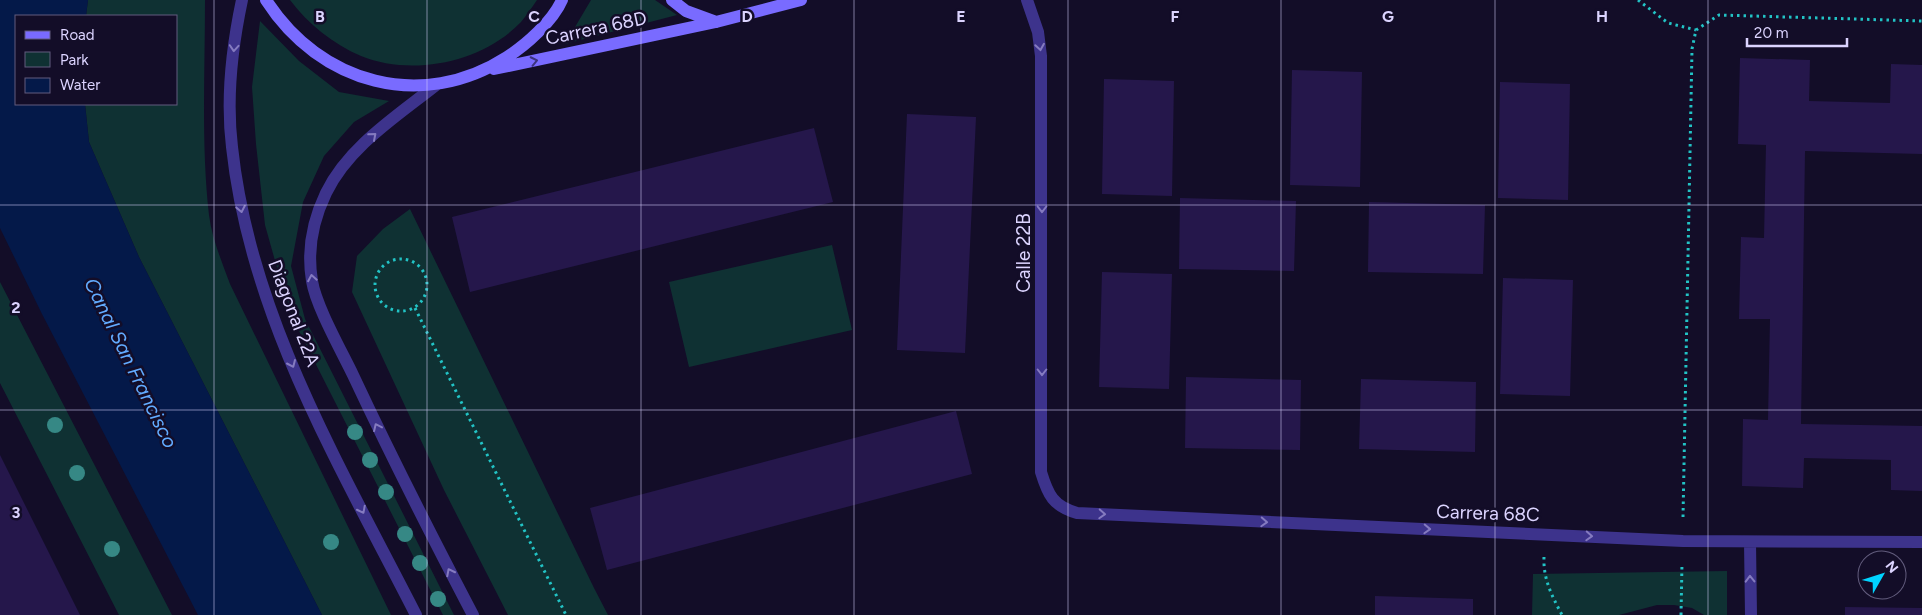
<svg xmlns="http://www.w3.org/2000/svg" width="1922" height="615" font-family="Figtree,sans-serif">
	<rect width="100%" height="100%" fill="#130d28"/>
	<!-- green -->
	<path fill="#0f3133" d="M88 0H205C205 71 201 144 209 215 212 239 222 262 230 284L391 615H322L139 257 89 142 85 104H176V16H86Z
		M290 0H537C532 7 527 15 521 22 483 62 413 77 361 56 333 44 308 24 290 0Z
		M591 0H655L677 15 565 44Z
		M260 21 299 61 339 92 389 101 354 122 324 156 303 202 291 266 305 319 454 615H443L295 323 281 282 265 225 256 144 252 87Z
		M410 209 594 588 608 615H508L444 490 352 292 357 256 383 229Z
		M832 245 852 330 689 367 669 282Z
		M0 282 172 615H119L0 383Z
		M1727 571V615H1704L1692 608 1674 605H1657L1619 615H1532L1533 574Z"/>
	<!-- water -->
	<path fill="#041949" d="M0 0H88L86 16H16V104H85L89 142 139 257 322 615H198L42 314 0 228Z"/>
	<!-- building -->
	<path fill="#25174b" d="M1740 58 1810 60 1809 101 1890 103 1891 64 1922 65V154L1805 151 1801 424 1922 426V491L1891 490V460L1804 458 1803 488 1742 486 1743 419 1768 420 1770 319H1739L1741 237 1764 238 1766 145 1738 144Z
		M1292 70 1362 72 1360 187 1290 185Z
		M1104 79 1174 81 1172 196 1102 194Z
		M1500 82 1570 84 1568 200 1498 198Z
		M907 114 976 117 965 353 897 350Z
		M814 128 833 202 470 292 452 217Z
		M1180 198 1296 201 1294 271 1179 269Z
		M1369 202 1485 205 1483 274 1368 272Z
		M1102 272 1172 274 1169 389 1099 387Z
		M1503 278 1573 280 1570 396 1500 394Z
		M1186 377 1301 380 1300 450 1185 448Z
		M1361 379 1476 382 1475 452 1359 449Z
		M956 411 972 474 607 570 590 508Z
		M0 455 80 615H0Z
		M1375 596 1473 599V615H1375Z
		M1845 607 1922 608V615H1845Z"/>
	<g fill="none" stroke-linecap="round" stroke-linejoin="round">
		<!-- path -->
		<path stroke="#22c3c5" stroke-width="3" stroke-dasharray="2.5 4" stroke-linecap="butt" d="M1638 0 1668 23 1696 30
			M375 285a26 26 0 1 1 52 0a26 26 0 1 1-52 0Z
			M415 308 566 615
			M1683 517 1692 49 1696 30 1719 15 1922 21
			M1544 557C1543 579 1552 596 1562 615
			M1681 615 1682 563"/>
		<!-- minor -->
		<path stroke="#3d338c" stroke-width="12" d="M1027 0 1038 32 1041 56V472C1048 495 1053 506 1077 513L1683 541 1922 542
			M1750 542 1751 615"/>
		<!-- tertiary -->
		<path stroke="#3d338c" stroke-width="12" d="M242 0C232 47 226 98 232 147 250 316 340 466 416 615
			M436 85C397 116 348 147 326 193 313 220 307 251 312 281 316 306 341 350 353 375 391 456 431 535 473 615"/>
		<!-- secondary -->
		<path stroke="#796bff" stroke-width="12" d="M266 0C320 84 422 112 507 57 526 45 553 21 562 0
			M672 0 686 11 716 22
			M494 69 716 22 801 0"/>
	</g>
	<!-- trees -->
	<g fill="#368885">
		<circle cx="55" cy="425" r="8"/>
		<circle cx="355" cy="432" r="8"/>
		<circle cx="370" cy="460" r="8"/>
		<circle cx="77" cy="473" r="8"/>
		<circle cx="386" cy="492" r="8"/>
		<circle cx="405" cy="534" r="8"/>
		<circle cx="331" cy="542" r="8"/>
		<circle cx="112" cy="549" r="8"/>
		<circle cx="420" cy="563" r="8"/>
		<circle cx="438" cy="599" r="8"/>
	</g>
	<!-- one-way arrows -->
	<defs><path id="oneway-chevron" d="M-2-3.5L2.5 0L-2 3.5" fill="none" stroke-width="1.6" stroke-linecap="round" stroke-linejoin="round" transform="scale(1.25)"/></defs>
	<g stroke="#857bc0">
		<use href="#oneway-chevron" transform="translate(1040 47) rotate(81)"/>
		<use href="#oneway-chevron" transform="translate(234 48) rotate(94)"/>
		<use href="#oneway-chevron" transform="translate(373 136) rotate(-41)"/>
		<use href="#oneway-chevron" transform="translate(241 209) rotate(79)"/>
		<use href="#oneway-chevron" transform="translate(1042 209) rotate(90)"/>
		<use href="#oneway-chevron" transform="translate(312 278) rotate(-100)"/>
		<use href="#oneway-chevron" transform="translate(292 364) rotate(66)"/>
		<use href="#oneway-chevron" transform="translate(1042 372) rotate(90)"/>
		<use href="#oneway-chevron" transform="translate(377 427) rotate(-115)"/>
		<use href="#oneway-chevron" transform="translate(362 510) rotate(63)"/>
		<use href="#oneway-chevron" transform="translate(1102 514) rotate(3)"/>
		<use href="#oneway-chevron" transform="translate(1264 522) rotate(3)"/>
		<use href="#oneway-chevron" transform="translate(1427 529) rotate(2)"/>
		<use href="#oneway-chevron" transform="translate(1589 536) rotate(3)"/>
		<use href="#oneway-chevron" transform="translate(450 572) rotate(-117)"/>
		<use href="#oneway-chevron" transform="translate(1750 579) rotate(-91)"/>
	</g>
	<use stroke="#3c337e" href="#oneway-chevron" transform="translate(534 61) rotate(-12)"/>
	<!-- grid -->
	<path fill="none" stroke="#dcd4ff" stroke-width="1" stroke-opacity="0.55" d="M214 0V615M427 0V615M641 0V615M854 0V615M1068 0V615M1281 0V615M1495 0V615M1708 0V615M0 205H1922M0 410H1922"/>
	<g text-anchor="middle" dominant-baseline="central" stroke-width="5" stroke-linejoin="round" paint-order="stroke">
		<!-- street labels -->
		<g font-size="19" fill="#dcd4ff" stroke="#130d28">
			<text transform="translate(596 28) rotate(-12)">Carrera 68D</text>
			<text transform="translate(1023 253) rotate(-90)">Calle 22B</text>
			<text transform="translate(294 313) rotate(69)">Diagonal 22A</text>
			<text transform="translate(1488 513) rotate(2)">Carrera 68C</text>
		</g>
		<!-- water labels -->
		<g font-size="20" font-style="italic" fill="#62abff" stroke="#130d28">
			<text transform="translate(131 363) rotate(64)">Canal San Francisco</text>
		</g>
	</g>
	<g font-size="16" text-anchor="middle" font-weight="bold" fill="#dcd4ff" stroke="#130d28" stroke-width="5" stroke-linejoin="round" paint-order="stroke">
		<text x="320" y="22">B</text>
		<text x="534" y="22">C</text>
		<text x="747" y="22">D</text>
		<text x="961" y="22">E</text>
		<text x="1175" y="22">F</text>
		<text x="1388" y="22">G</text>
		<text x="1602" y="22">H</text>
		<text x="16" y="313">2</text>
		<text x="16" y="518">3</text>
	</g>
	<!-- legend -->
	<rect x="15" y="15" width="162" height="90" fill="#130d28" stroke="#635d7e"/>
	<rect x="25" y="31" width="25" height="8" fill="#796bff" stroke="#635d7e"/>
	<text x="60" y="40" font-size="15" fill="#dcd4ff">Road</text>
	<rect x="25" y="52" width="25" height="15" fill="#0f3133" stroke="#635d7e"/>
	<text x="60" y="65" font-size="15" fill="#dcd4ff">Park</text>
	<rect x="25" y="78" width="25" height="15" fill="#041949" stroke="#635d7e"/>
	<text x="60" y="90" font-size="15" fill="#dcd4ff">Water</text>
	<!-- north arrow -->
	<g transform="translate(1882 575) rotate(51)"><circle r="24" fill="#130d28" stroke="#635d7e"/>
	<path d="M0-4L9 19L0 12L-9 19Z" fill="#00d3ff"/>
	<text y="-8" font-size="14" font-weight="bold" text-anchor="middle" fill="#dcd4ff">N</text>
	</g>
	<!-- scale -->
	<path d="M1747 38v8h100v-8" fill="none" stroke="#dcd4ff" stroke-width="2.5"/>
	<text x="1754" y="38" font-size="15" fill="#dcd4ff" stroke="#130d28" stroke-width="4" paint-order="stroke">20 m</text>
</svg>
